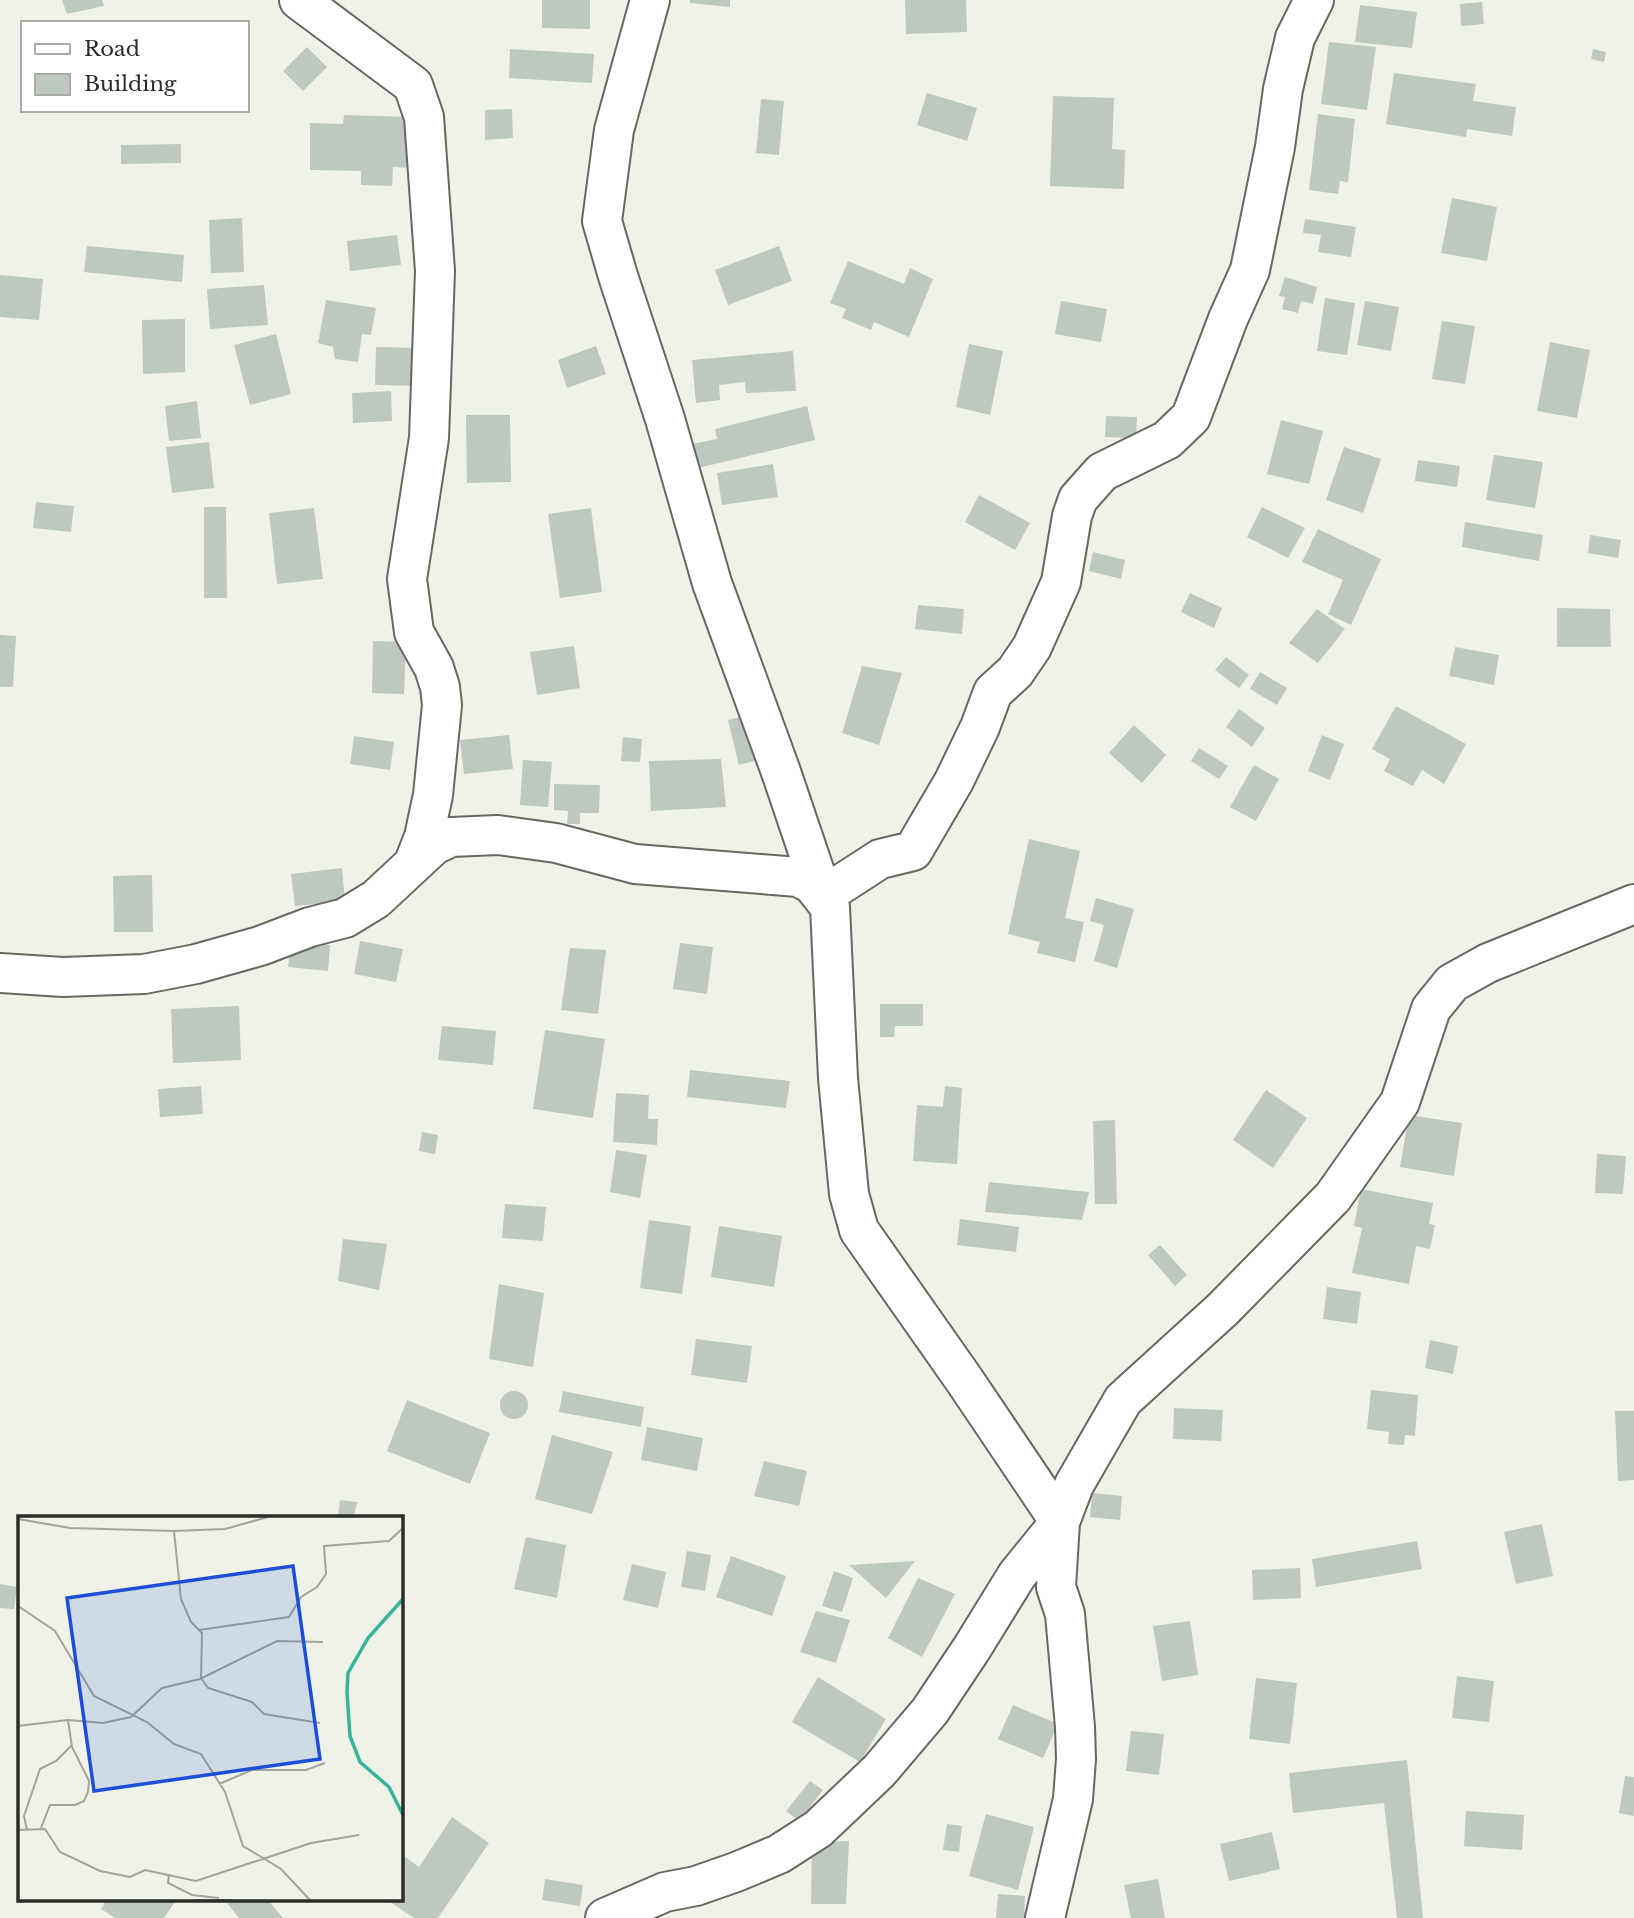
<svg xmlns="http://www.w3.org/2000/svg" width="1634" height="1918" font-family="'Libre Baskerville',serif">
	<rect width="100%" height="100%" fill="#eff3e7"/>
	<!-- building -->
	<path fill="#bdc8bf" d="M62 0H102L104 6 67 14Z
		M542 0H590V29L542 28Z
		M690 0H730V7L690 3Z
		M905 0H966L967 32 906 34Z
		M1482 2 1484 24 1461 26 1460 4Z
		M1360 5 1417 12 1412 48 1355 42Z
		M1329 42 1376 47 1367 110 1321 104Z
		M307 47 327 67 303 91 283 71Z
		M510 49 594 54 592 83 509 78Z
		M1593 49 1606 52 1604 62 1591 59Z
		M1394 73 1476 84 1473 101 1516 107 1512 136 1467 129 1466 137 1386 124Z
		M927 93 977 108 967 141 917 125Z
		M1053 96 1114 98 1112 149 1125 150 1124 189 1050 186Z
		M761 99 784 101 779 155 756 153Z
		M512 109 513 138 485 140V110Z
		M1318 114 1355 119 1348 182 1340 181 1338 194 1309 190Z
		M344 115 412 117 411 168 393 167 392 186 361 185V171L310 170V123L343 124Z
		M181 144V163L121 164V145Z
		M1452 198 1497 207 1487 261 1441 253Z
		M242 218 244 272 211 273 209 220Z
		M1305 219 1356 227 1351 257 1318 252 1321 235 1303 233Z
		M397 235 401 265 350 271 347 241Z
		M87 246 184 255 182 282 84 272Z
		M779 246 792 281 728 305 715 270Z
		M848 261 904 284 910 268 933 279 909 337 874 322 871 330 842 318 846 309 830 303Z
		M0 275 43 279 39 320 0 317Z
		M1285 277 1317 287 1313 304 1301 301 1298 313 1282 309 1285 297 1279 296Z
		M264 285 268 325 210 329 207 289Z
		M1325 298 1355 303 1347 355 1317 351Z
		M326 300 376 308 371 335 362 334 358 362 335 359 333 347 318 343Z
		M1061 301 1107 309 1101 342 1055 334Z
		M1365 301 1399 307 1391 351 1357 345Z
		M185 319V372L143 374 142 320Z
		M1442 321 1475 326 1465 384 1432 379Z
		M276 334 291 394 250 405 234 345Z
		M1550 342 1590 350 1577 418 1537 411Z
		M969 344 1003 351 990 415 956 407Z
		M596 346 606 374 567 388 558 360Z
		M376 347 420 348 419 386 375 385Z
		M793 351 796 391 746 393 745 382 719 385 720 400 696 403 692 360Z
		M391 391 392 421 353 423 352 393Z
		M197 401 201 438 169 441 165 406Z
		M807 406 815 440 698 468 692 444 717 439 715 429Z
		M466 415H510L511 482 467 483Z
		M1106 416 1137 417 1136 438 1105 437Z
		M1281 420 1323 431 1309 484 1267 474Z
		M209 442 214 488 172 493 166 447Z
		M1344 447 1381 459 1363 513 1326 500Z
		M1494 455 1543 462 1535 508 1486 500Z
		M1418 460 1460 466 1457 487 1415 481Z
		M773 464 778 497 722 505 717 473Z
		M979 495 1030 523 1015 550 965 522Z
		M36 502 74 506 71 532 33 528Z
		M204 507H226L227 598H204Z
		M1262 507 1305 528 1288 558 1247 537Z
		M314 508 323 579 277 584 269 513Z
		M591 508 602 592 560 598 548 514Z
		M1465 522 1543 535 1539 561 1462 547Z
		M1318 529 1381 559 1351 625 1328 614 1343 580 1302 562Z
		M1590 535 1621 540 1618 558 1588 553Z
		M1093 552 1125 560 1121 579 1089 571Z
		M1190 593 1222 608 1214 628 1181 612Z
		M918 605 964 609 962 634 915 629Z
		M1557 608 1610 609 1611 647H1557Z
		M1317 609 1345 629 1318 663 1289 643Z
		M0 635 16 636 13 687H0Z
		M373 641 406 642 404 694 372 693Z
		M574 646 580 688 537 695 530 652Z
		M1455 647 1499 655 1494 685 1449 676Z
		M1226 657 1249 675 1239 688 1215 670Z
		M862 666 902 673 879 745 842 733Z
		M1260 672 1287 688 1277 705 1250 689Z
		M1396 706 1466 744 1444 784 1422 770 1413 786 1384 771 1390 759 1372 749Z
		M1239 709 1265 728 1252 747 1226 727Z
		M748 715 758 760 739 765 728 720Z
		M1134 725 1166 755 1142 783 1109 753Z
		M509 735 513 769 464 774 460 740Z
		M1322 735 1344 744 1330 780 1308 771Z
		M354 736 394 742 390 770 350 764Z
		M623 737 642 739 640 762 621 761Z
		M1199 748 1228 766 1219 779 1191 761Z
		M721 759 726 807 651 811 649 761Z
		M523 760 552 762 548 807 520 805Z
		M1254 765 1279 779 1256 821 1230 807Z
		M554 784 600 785 599 813H580V824H567L568 811 554 810Z
		M1029 839 1080 851 1065 918 1084 922 1075 962 1037 953 1040 942 1008 934Z
		M342 868 345 901 295 906 291 874Z
		M152 875 153 932H114L113 876Z
		M1096 898 1134 909 1117 968 1094 961 1104 925 1090 921Z
		M360 941 403 949 396 982 354 974Z
		M291 942 330 945 328 971 288 967Z
		M680 943 713 947 707 994 673 989Z
		M570 948 606 950 598 1014 561 1010Z
		M880 1004H923V1026H895L894 1037H880Z
		M239 1006 241 1060 173 1063 171 1009Z
		M442 1026 496 1031 493 1065 438 1060Z
		M545 1030 605 1039 593 1118 533 1109Z
		M690 1070 790 1081 786 1108 687 1097Z
		M201 1086 203 1114 160 1117 158 1089Z
		M945 1086 962 1088 957 1164 913 1161 917 1105 943 1107Z
		M1266 1090 1307 1118 1273 1168 1233 1140Z
		M616 1093 649 1095 648 1119H658L657 1145 613 1142Z
		M1409 1115 1462 1123 1454 1176 1400 1167Z
		M1115 1120 1117 1204H1095L1093 1121Z
		M422 1132 438 1135 435 1154 419 1151Z
		M616 1150 647 1155 640 1198 610 1192Z
		M1597 1154 1626 1156 1623 1194 1595 1193Z
		M989 1182 1089 1192 1082 1220 985 1212Z
		M1361 1189 1433 1203 1429 1224 1435 1225 1430 1249 1416 1246 1409 1284 1352 1273 1362 1228 1354 1226Z
		M505 1204 546 1207 543 1241 502 1238Z
		M960 1219 1019 1227 1016 1252 957 1245Z
		M649 1220 691 1226 682 1294 640 1288Z
		M719 1226 782 1236 774 1287 711 1277Z
		M343 1239 387 1244 379 1290 338 1281Z
		M1160 1245 1187 1275 1175 1286 1148 1255Z
		M499 1284 544 1293 533 1367 489 1359Z
		M1327 1287 1361 1292 1357 1324 1323 1319Z
		M696 1339 752 1346 747 1383 691 1375Z
		M1430 1340 1458 1346 1453 1374 1425 1368Z
		M1371 1390 1418 1395 1415 1436 1405 1435 1404 1445 1388 1444 1389 1432 1367 1429Z
		M500 1405a14 14 0 1 1 28 0a14 14 0 1 1-28 0Z
		M563 1391 644 1407 641 1427 559 1412Z
		M407 1400 490 1433 470 1484 387 1451Z
		M1174 1408 1223 1410 1221 1441 1173 1439Z
		M1615 1411H1634V1480L1618 1481Z
		M647 1427 703 1438 697 1471 641 1460Z
		M552 1435 613 1452 592 1514 535 1499Z
		M764 1461 807 1471 799 1506 754 1496Z
		M1092 1493 1122 1496 1120 1520 1090 1517Z
		M340 1500 357 1502 354 1517H338Z
		M1542 1524 1553 1576 1516 1584 1504 1532Z
		M526 1537 566 1545 557 1598 514 1589Z
		M1417 1541 1422 1569 1316 1587 1312 1559Z
		M687 1551 711 1555 705 1591 681 1587Z
		M731 1556 786 1576 772 1616 716 1597Z
		M915 1561 886 1598 849 1565Z
		M632 1564 666 1572 658 1608 623 1600Z
		M1300 1568 1301 1598 1253 1600 1252 1570Z
		M834 1571 853 1578 842 1612 822 1606Z
		M918 1578 955 1594 922 1657 888 1638Z
		M0 1584 17 1587 14 1609 0 1608Z
		M816 1611 850 1620 836 1663 800 1652Z
		M1190 1621 1198 1675 1162 1681 1153 1626Z
		M1457 1676 1494 1681 1489 1722 1452 1718Z
		M818 1677 886 1719 860 1762 792 1722Z
		M1256 1678 1297 1683 1290 1744 1249 1739Z
		M1013 1705 1058 1724 1043 1758 998 1739Z
		M1131 1731 1164 1734 1159 1775 1126 1771Z
		M1407 1760 1423 1918H1397L1384 1803 1293 1813 1289 1773Z
		M1625 1776 1634 1777V1816L1619 1813Z
		M810 1781 823 1790 799 1821 786 1811Z
		M1466 1811 1524 1815 1522 1850 1464 1846Z
		M986 1814 1034 1827 1018 1890 969 1876Z
		M452 1817 489 1843 438 1918H414L386 1899H401V1854L419 1867Z
		M947 1824 962 1826 959 1852 943 1850Z
		M1272 1832 1280 1869 1229 1881 1220 1844Z
		M849 1841 846 1904H811L812 1843Z
		M545 1879 583 1885 580 1906 542 1900Z
		M1158 1879 1165 1918H1131L1124 1885Z
		M998 1894 1025 1896 1024 1918H996Z
		M107 1899H177L164 1918H115L101 1909Z
		M232 1899H267L283 1918H239L227 1903Z"/>
	<g fill="none" stroke-linecap="round" stroke-linejoin="round">
		<!-- street casing -->
		<g stroke="#65695f" stroke-width="42">
			<path id="street" d="M299 0 413 85 424 117 435 271 429 438 407 579 414 632 434 668 440 687 442 705 433 795 424 837 415 860
				M650 0 614 130 602 221 618 276 665 419 712 583 781 772 823 896
				M823 896 880 859 913 851 954 781 980 727 993 692 1015 672 1032 647 1061 582 1072 516 1078 499 1102 472 1167 440 1191 417 1228 319 1250 270 1275 147 1283 89 1295 38 1314 0
				M0 973 63 977 144 974 196 964 260 946 310 927 345 918 376 899 434 845 451 837 498 835 556 843 635 864 798 877 812 884 830 907 838 1078 849 1194 859 1230 965 1381 1060 1522
				M605 1918 665 1892 696 1886 736 1872 779 1854 818 1829 879 1771 930 1711 972 1648 1017 1575 1060 1522
				M1045 1918 1073 1799 1076 1759 1075 1727 1065 1614 1056 1587 1060 1522 1074 1485 1123 1400 1223 1309 1333 1197 1400 1102 1431 1009 1452 983 1488 963 1634 904"/>
		</g>
		<!-- street -->
		<use href="#street" stroke="#fff" stroke-width="38"/>
	</g>
	<!-- overview -->
	<g transform="translate(18 1516)">
		<rect width="385" height="385" fill="#eff3e7"/>
		<path fill="none" stroke="#38b49a" stroke-width="3.5" d="M385 83 350 122 330 157 329 176 332 220 342 246 371 271 385 299"/>
		<path fill="none" stroke="#a1a49b" stroke-width="2" d="M0 3 52 12 156 15 207 13 250 1M156 15 163 83 173 106 184 117 183 162 190 172 234 186 246 198 302 207M0 90 37 115 76 180 129 206 156 228 183 238 207 276 225 330 263 353 292 384M181 114 271 101 283 81 299 71 308 58 306 30 371 25 385 12M0 210 50 204 85 207 113 201 144 172 182 163 259 125 305 126M201 268 234 254H288L307 247M23 312 32 289H57L66 285 70 276 71 265 54 231 50 204M0 314 27 313 42 336 82 355 112 361 127 354 178 365 293 327 341 319M9 314 6 300 22 253 38 245 54 229M151 358 150 367 174 379 201 382M176 384H214"/>
		<path fill="#1d4ed8" fill-opacity="0.15" stroke="#1d4ed8" stroke-width="3.5" d="M275 50 302 243 76 275 49 82Z"/>
		<rect width="385" height="385" fill="none" stroke="#2b2d29" stroke-width="3.5"/>
	</g>
	<!-- legend -->
	<rect x="21" y="21" width="228" height="91" fill="#ffffff" stroke="#aaaba9" stroke-width="2"/>
	<rect x="35" y="44" width="35" height="10" fill="#ffffff" stroke="#aaaba9" stroke-width="2"/>
	<text x="84" y="56" font-size="21" fill="#2b2d29">Road</text>
	<rect x="35" y="74" width="35" height="21" fill="#bdc8bf" stroke="#aaaba9" stroke-width="2"/>
	<text x="84" y="91" font-size="21" fill="#2b2d29">Building</text>
</svg>
